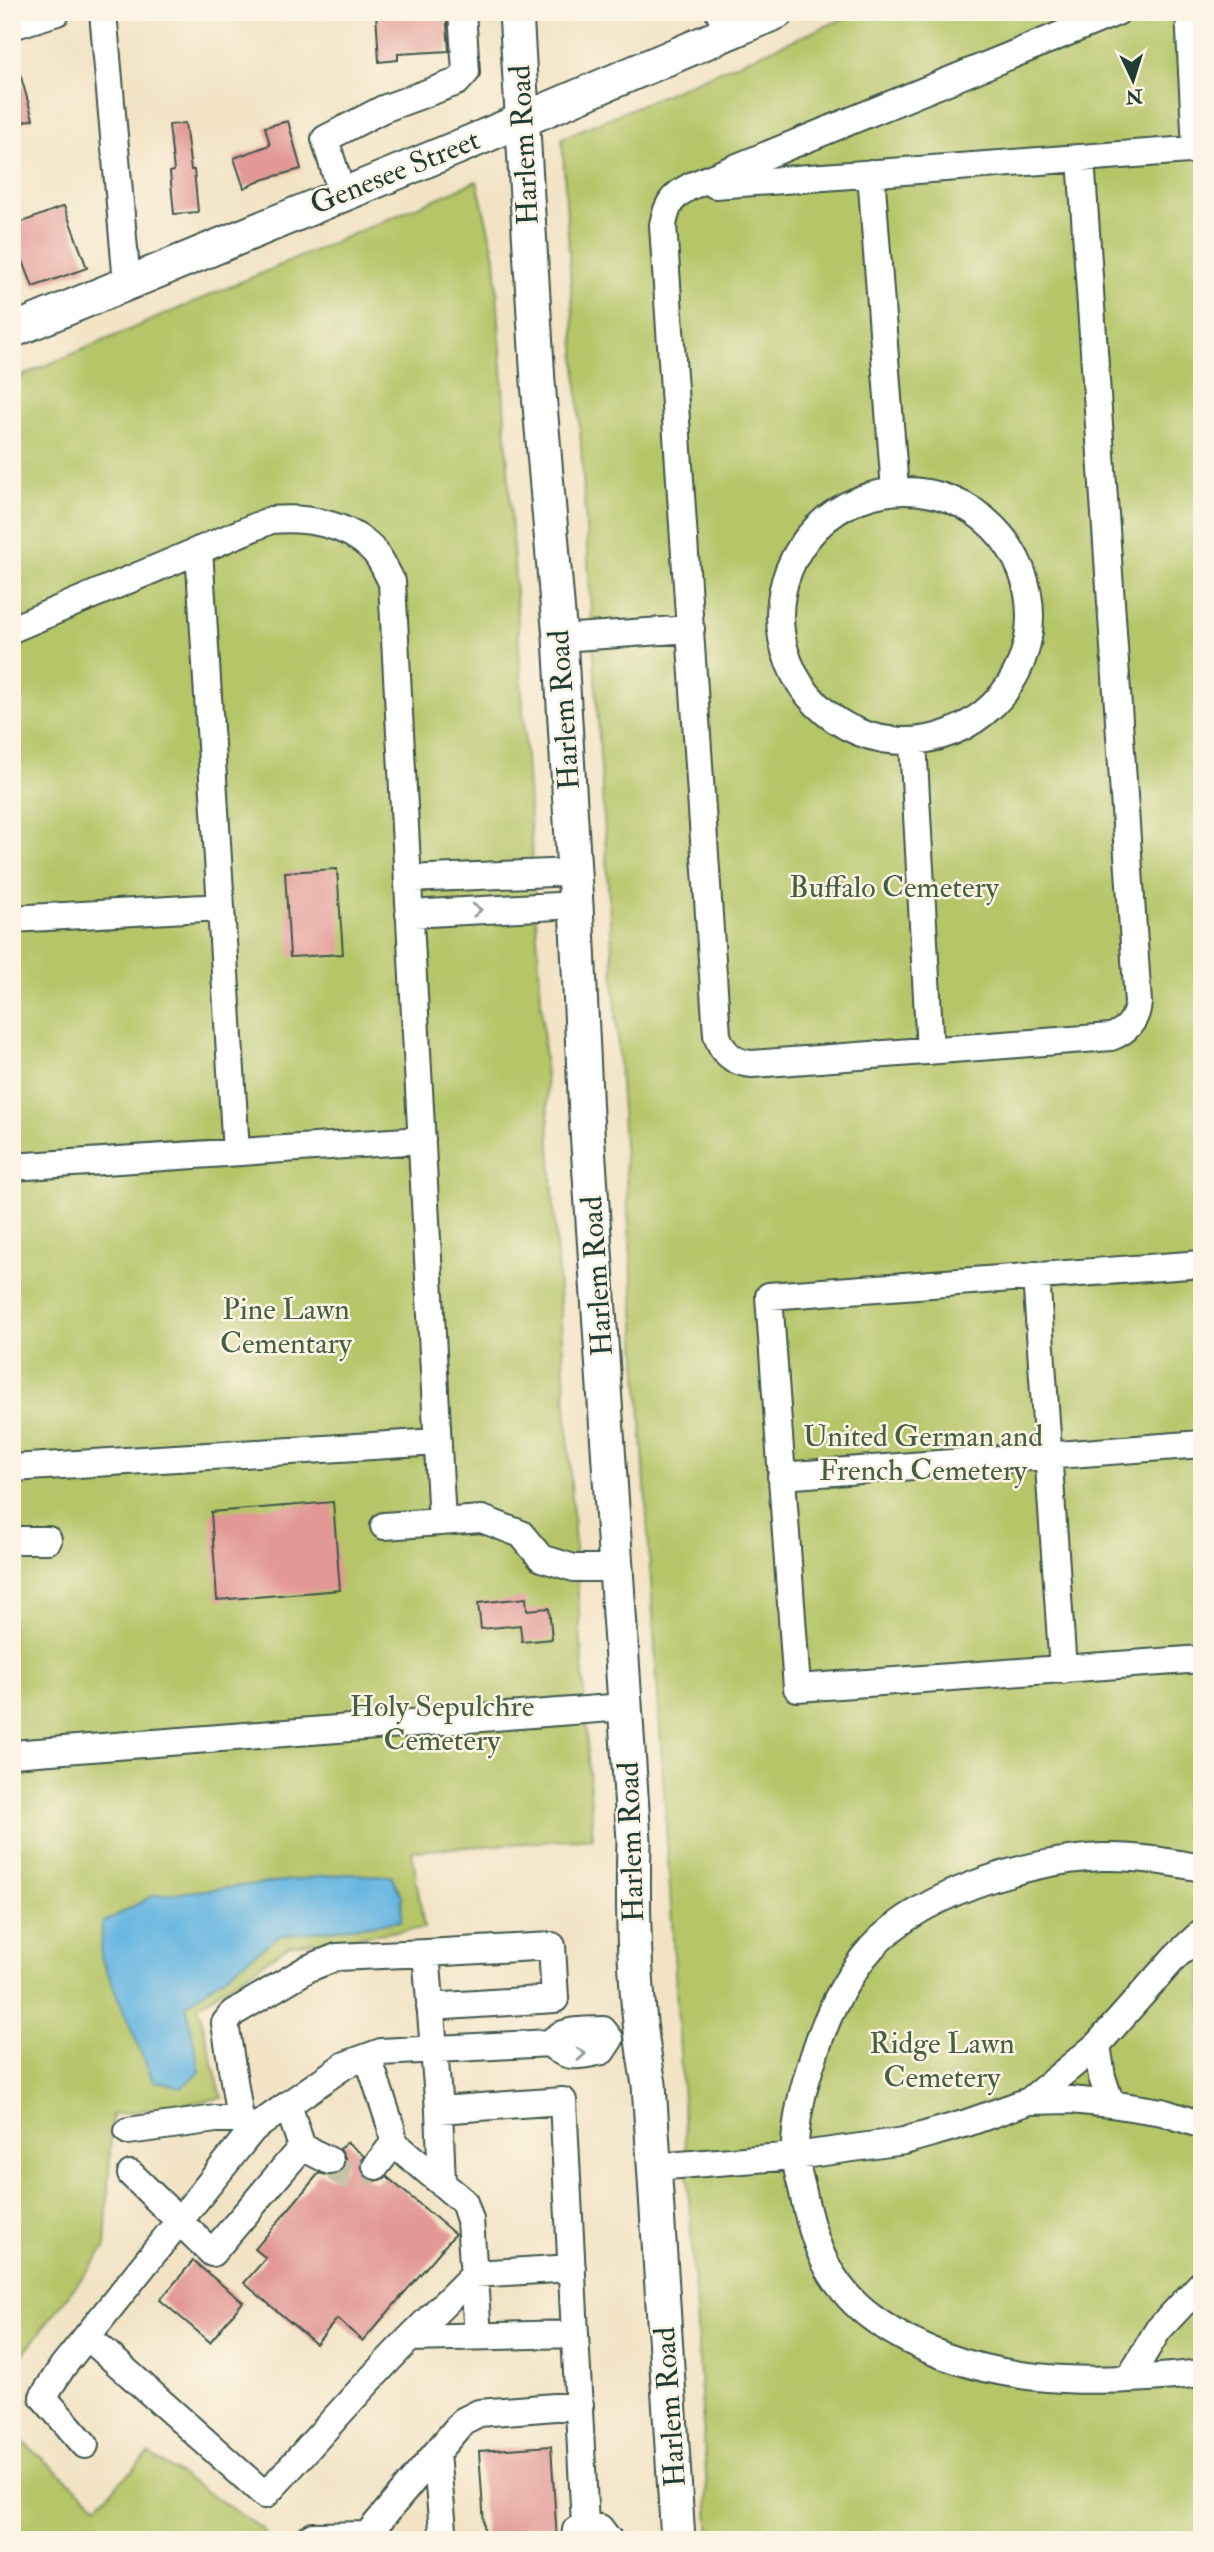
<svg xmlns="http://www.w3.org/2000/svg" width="1214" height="2552" font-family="'IM FELL Double Pica',serif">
	<rect width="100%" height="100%" fill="#fcf5e5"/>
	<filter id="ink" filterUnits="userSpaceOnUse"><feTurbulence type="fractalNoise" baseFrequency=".0143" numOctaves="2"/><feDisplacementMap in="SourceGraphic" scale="14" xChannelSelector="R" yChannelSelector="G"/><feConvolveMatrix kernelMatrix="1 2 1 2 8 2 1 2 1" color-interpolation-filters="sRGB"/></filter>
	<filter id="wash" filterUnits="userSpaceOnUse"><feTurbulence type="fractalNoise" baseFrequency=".00686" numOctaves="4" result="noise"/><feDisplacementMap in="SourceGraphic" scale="28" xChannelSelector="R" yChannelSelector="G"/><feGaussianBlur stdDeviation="1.57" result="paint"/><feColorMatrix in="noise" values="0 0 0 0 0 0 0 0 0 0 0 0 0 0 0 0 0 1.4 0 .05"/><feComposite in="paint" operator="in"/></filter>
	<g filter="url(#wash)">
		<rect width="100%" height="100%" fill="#f2e3c5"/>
		<!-- green -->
		<path fill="#b5c568" stroke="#6a814e" stroke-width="2" d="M859 12H1202V2540H710L562 138Z
			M477 181 495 257 593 1838 412 1851 424 1928 290 1945 198 2006 222 2098 112 2115 105 2248 12 2368V380Z
			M12 2433 97 2505 149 2454 264 2530 265 2540H12Z"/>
		<!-- water -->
		<path fill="#66b6e1" stroke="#427a8a" stroke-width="2" d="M344 1874 391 1876 402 1896 401 1921 279 1936 186 2005 200 2072 182 2087 153 2081 101 1957 102 1923 152 1896Z"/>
		<g id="blocks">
			<!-- building -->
			<path fill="#e29895" d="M376 12H446L449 51 398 54V60L379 62Z
				M17 63 33 119 12 125V64Z
				M288 121 301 169 265 179 244 188 234 158 270 145 265 127Z
				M185 123 191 170H194L198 212 174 214 170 172 174 171 169 125Z
				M64 206 87 268 33 287 12 232V226Z
				M337 869 343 954 290 957 285 872Z
				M333 1502 340 1590 217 1600 211 1512Z
				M526 1598 527 1610 549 1608 552 1639 522 1642 520 1625 481 1629 478 1603Z
				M347 2142 364 2156 360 2164 366 2178 374 2182 387 2177 455 2234 363 2341 337 2319 316 2344 244 2283 266 2258 255 2249 319 2173 332 2177 344 2169 346 2159 340 2149Z
				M193 2261 243 2302 210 2342 160 2300Z
				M551 2446 557 2540H485L479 2451Z"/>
		</g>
	</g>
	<g filter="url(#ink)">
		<use href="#blocks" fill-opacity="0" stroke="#3f564a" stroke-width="2"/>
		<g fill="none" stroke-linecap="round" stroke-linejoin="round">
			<!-- minor-tunnel -->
			<path stroke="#c8c2a8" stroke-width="26" stroke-dasharray="26 13" stroke-linecap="butt" d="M330 2161C342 2180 359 2180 376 2166"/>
			<!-- minor casing -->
			<g stroke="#3f564a" stroke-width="30">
				<path id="minor" d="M103 12 127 283
					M719 12 728 33
					M1189 12 1196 149
					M12 26 57 12
					M1081 158 1138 1003C1136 1021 1127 1031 1111 1037L752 1064C733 1063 722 1052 717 1035L663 225C667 204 672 196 691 186L1117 12
					M871 173 895 490
					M715 185 1202 149
					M342 194 325 139 383 109 457 82 466 72 462 12
					M780 616a125 125 0 1 1 250 0a125 125 0 1 1-250 0Z
					M199 550 236 1152
					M12 629 271 520C306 517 346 523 372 549 381 557 386 572 392 582L442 1522
					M560 638 691 629
					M913 742 930 1051
					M408 879 574 872
					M409 914 576 905
					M12 919 221 907
					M12 1167 422 1140
					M1202 1264 769 1296 797 1688 1202 1659
					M1036 1275 1063 1670
					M12 1468 438 1442
					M781 1476 1202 1444
					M384 1526 482 1519 521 1534 541 1558 574 1568H616
					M12 1540H48
					M12 1754 624 1707
					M1202 1868C1169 1862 1136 1856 1102 1857 1026 1860 910 1896 863 1958 841 1987 826 2018 815 2052 804 2084 794 2121 795 2155 796 2166 799 2177 802 2188 813 2242 827 2286 875 2320 970 2387 1091 2386 1202 2373
					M426 1953 552 1946 555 1999 430 2007
					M550 2043C566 2060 580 2056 602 2051L610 2039
					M1097 2045 1102 2077 1111 2104
					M368 2057 391 2127 394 2143 464 2202 470 2220 478 2336
					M1029 2101 1097 2045 1175 1957 1202 1932
					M439 2110 442 2182
					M128 2131 216 2119H240L252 2128
					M302 2147 330 2161
					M376 2166 394 2143
					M654 2167 795 2156 904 2141 967 2123 1029 2101 1071 2100 1111 2104 1162 2112 1202 2125
					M131 2174 212 2253 302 2147 288 2105
					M575 2334 585 2525
					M87 2336 265 2495C314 2443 359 2389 410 2338L575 2334 563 2101 439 2110 426 1953 337 1957 309 1968 233 2013 225 2023 240 2119
					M410 2338 474 2274 572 2268
					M1129 2378 1158 2330 1202 2283
					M85 2445 43 2397 63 2366 253 2129 345 2065 381 2052 550 2043C563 2028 585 2031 603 2030L610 2039
					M436 2454 444 2540
					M575 2537 576 2530 585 2525 600 2528 609 2540
					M306 2540 313 2536 367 2535 463 2421 479 2413 580 2405"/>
			</g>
			<!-- major casing -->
			<g stroke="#3f564a" stroke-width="37">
				<path id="major" d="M516 12 538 382 560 638 576 905 586 1115 634 1840C632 1921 634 2004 649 2084L678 2540
					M12 331 454 149 777 12"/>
			</g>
			<!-- minor -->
			<use href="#minor" stroke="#fff" stroke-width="26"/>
			<!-- major -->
			<use href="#major" stroke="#fff" stroke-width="33"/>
		</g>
		<!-- one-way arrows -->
		<defs><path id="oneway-chevron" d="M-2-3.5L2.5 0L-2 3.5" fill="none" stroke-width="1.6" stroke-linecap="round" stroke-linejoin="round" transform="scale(1.75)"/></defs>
		<g stroke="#8f9e9a">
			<use href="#oneway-chevron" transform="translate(477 910) rotate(-3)"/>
			<use href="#oneway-chevron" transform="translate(581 2054) rotate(-4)"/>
		</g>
	</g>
	<g text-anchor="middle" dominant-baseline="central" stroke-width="5" stroke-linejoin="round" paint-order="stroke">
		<!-- street labels -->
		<g font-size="30" fill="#1f3d34" stroke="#fcf5e5">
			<text transform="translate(524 145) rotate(-93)">Harlem Road</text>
			<text transform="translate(395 172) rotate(-22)">Genesee Street</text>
			<text transform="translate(564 710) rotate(-94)">Harlem Road</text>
			<text transform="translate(597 1276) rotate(-94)">Harlem Road</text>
			<text transform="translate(631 1842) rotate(-92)">Harlem Road</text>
			<text transform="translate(670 2407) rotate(-94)">Harlem Road</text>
		</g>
		<!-- park labels -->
		<g font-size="30" fill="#445f41" stroke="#fcf5e5">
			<text x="894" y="887">Buffalo Cemetery</text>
			<text x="286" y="1309">Pine Lawn<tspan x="286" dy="34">Cementary</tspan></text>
			<text x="923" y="1436">United German and<tspan x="923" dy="34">French Cemetery</tspan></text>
			<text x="442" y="1706">Holy Sepulchre<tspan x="442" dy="34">Cemetery</tspan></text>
			<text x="942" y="2043">Ridge Lawn<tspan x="942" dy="34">Cemetery</tspan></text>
		</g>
	</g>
	<!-- margin -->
	<rect width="1214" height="2552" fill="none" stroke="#fcf5e5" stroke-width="42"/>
	<!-- north arrow -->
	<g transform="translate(1133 80) rotate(176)" stroke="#fcf5e5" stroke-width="5" paint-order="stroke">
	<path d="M0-5L12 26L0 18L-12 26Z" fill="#1f3d34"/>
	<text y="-10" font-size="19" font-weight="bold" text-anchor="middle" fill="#1f3d34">N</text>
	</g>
</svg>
